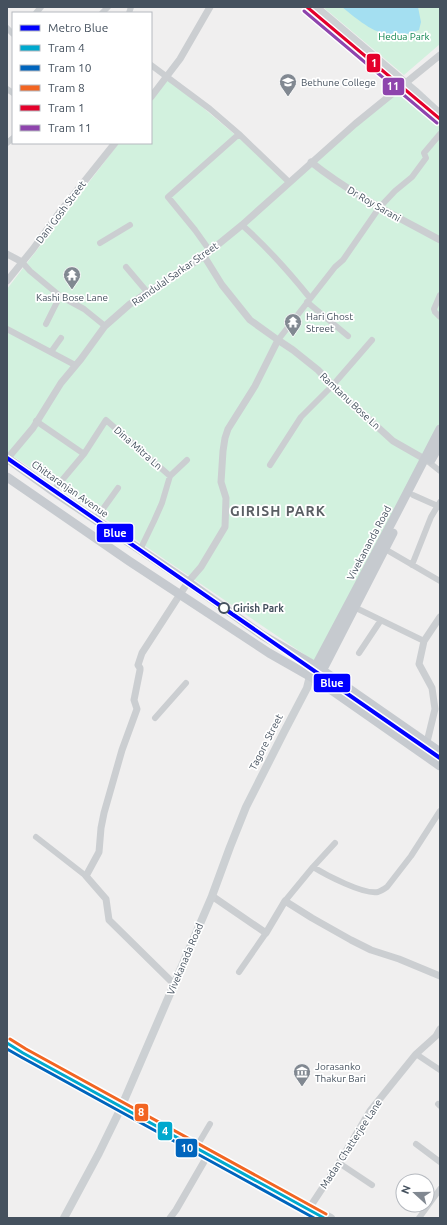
<svg xmlns="http://www.w3.org/2000/svg" width="447" height="1225" font-family="Ubuntu,sans-serif">
	<rect width="100%" height="100%" fill="#f0efef"/>
	<!-- green -->
	<path fill="#d2f1de" d="M323 7H440V44L404 75Z
		M168 78 291 182 406 83 440 113V426L314 661 7 452V289L119 143H151V101Z"/>
	<!-- water -->
	<path fill="#a4dff1" d="M342 7H418L421 22 419 30C385 44 367 27 342 7Z"/>
	<g fill="none" stroke-linecap="round" stroke-linejoin="round">
		<!-- minor -->
		<path stroke="#cbced1" stroke-width="6" d="M36 13 41 7
			M102 13 108 7
			M129 13 131 7
			M7 28 13 34
			M151 65 210 109 239 134 289 182
			M7 89 13 93
			M7 143 13 138
			M242 225C267 247 289 272 310 298
			M100 243 130 225
			M210 251 195 230 168 197 239 134
			M22 262 30 271 60 296 84 309 105 326
			M126 267 148 293
			M440 295 434 309 435 312 440 317
			M307 302 348 336
			M46 324 60 296
			M7 329 75 365
			M278 340 335 267 343 260 379 208 395 191 412 177 426 158 424 153 440 134
			M51 352 61 338
			M36 421 84 454
			M430 463 440 471
			M270 465 301 417 333 385 372 340
			M53 491 84 454 106 420 170 476 187 460
			M413 495 440 507
			M95 520 118 488
			M385 549 440 581
			M140 550 154 521 162 503 170 476
			M412 565 431 517 440 502
			M354 607 424 641
			M359 653 381 620
			M155 718 186 683
			M36 837 86 876
			M313 867 335 843
			M285 901 313 867C326 875 364 895 378 892 381 891 384 889 387 887L411 856 440 811
			M239 972 266 933
			M416 1054 440 1070
			M438 1104 440 1106
			M416 1144 440 1162
			M197 1146 210 1124
			M339 1163 372 1185
			M419 1218 440 1189"/>
		<!-- tertiary -->
		<path stroke="#cbced1" stroke-width="7" d="M151 97 180 59 210 7
			M311 162C351 194 396 216 440 240
			M7 254 22 262
			M7 281 33 249 59 213 115 143
			M278 340 293 350 318 370 339 392 393 441 428 461
			M7 459 33 428 61 383 81 359 105 326 130 304 204 256 242 225 355 124 440 55
			M427 742 435 709 432 688 419 664 424 641 440 617
			M212 896 266 933 285 901 312 918 351 940 371 950 399 959 440 976
			M174 984 109 920 106 899 86 876 99 852 101 828 104 813 122 750 137 709 134 700 140 670V668L138 665 142 653 188 582 201 567 225 527 226 498 221 482 223 451 225 438 228 429 255 386 278 340 250 320 222 285 204 256
			M310 1207 339 1163 370 1111 416 1054 436 1036 440 1029
			M170 1218 176 1210 209 1153"/>
		<!-- secondary -->
		<path stroke="#ccd0d3" stroke-width="8" d="M316 7 415 91 440 114
			M7 1046 120 1110 197 1146 331 1218
			M64 1218 99 1153 120 1110 212 896 230 847 246 807 284 732 307 688 310 676"/>
		<!-- primary -->
		<path stroke="#c6cacf" stroke-width="9" d="M7 458 53 491 188 582 262 635 322 670 440 752
			M431 460 440 444
			M7 477 129 561 269 653 320 682 440 766
			M313 671 393 520 440 429
			M320 675 393 533"/>
		<!-- tram-1 casing -->
		<g stroke="#fff" stroke-width="6">
			<path id="tram-1" d="M7 1043 23 1053 324 1218"/>
		</g>
		<!-- tram-2 casing -->
		<g stroke="#fff" stroke-width="6">
			<path id="tram-2" d="M7 1049 21 1057 314 1218"/>
		</g>
		<!-- tram-3 casing -->
		<g stroke="#fff" stroke-width="6">
			<path id="tram-3" d="M10 1039 26 1049 326 1214"/>
		</g>
		<!-- tram-4 casing -->
		<g stroke="#fff" stroke-width="6">
			<path id="tram-4" d="M307 7 440 119"/>
		</g>
		<!-- tram-5 casing -->
		<g stroke="#fff" stroke-width="6">
			<path id="tram-5" d="M304 11 437 123"/>
		</g>
		<!-- tram-1 -->
		<use href="#tram-1" stroke="#00a9ce" stroke-width="3"/>
		<!-- tram-2 -->
		<use href="#tram-2" stroke="#0065bd" stroke-width="3"/>
		<!-- tram-3 -->
		<use href="#tram-3" stroke="#f26522" stroke-width="3"/>
		<!-- tram-4 -->
		<use href="#tram-4" stroke="#e4002b" stroke-width="3"/>
		<!-- tram-5 -->
		<use href="#tram-5" stroke="#8e44ad" stroke-width="3"/>
		<!-- metro-1 casing -->
		<g stroke="#fff" stroke-width="7">
			<path id="metro-1" d="M7 458 440 758"/>
		</g>
		<!-- metro-1 -->
		<use href="#metro-1" stroke="#00f" stroke-width="4"/>
	</g>
	<!-- icons -->
	<defs>
		<g id="university-pin" transform="scale(0.9)"><path d="M0 17L-7.5 6A9.5 9.5 0 1 1 7.5 6Z" fill="#818891" stroke="#fff"/><path d="M0-5L7-2L0 1L-7-2ZM-4 1L0 2.5L4 1V4Q0 6-4 4Z" fill="#fff"/></g>
		<g id="temple-pin" transform="scale(0.9)"><path d="M0 17L-7.5 6A9.5 9.5 0 1 1 7.5 6Z" fill="#818891" stroke="#fff"/><path d="M0-6L5-2H3V0L6.5 2.5H4V6H1.5V3h-3V6H-4V2.5H-6.5L-3 0V-2H-5Z" fill="#fff"/></g>
		<g id="museum-pin" transform="scale(0.9)"><path d="M0 17L-7.5 6A9.5 9.5 0 1 1 7.5 6Z" fill="#818891" stroke="#fff"/><path d="M0-6L6-3V-2H-6V-3ZM-5-1h2V3h-2ZM-1-1h2V3h-2ZM3-1h2V3H3ZM-6 4H6V6H-6Z" fill="#fff"/></g>
	</defs>
	<g fill-rule="evenodd">
		<use href="#university-pin" x="288" y="82"/>
		<use href="#temple-pin" x="72" y="275"/>
		<use href="#temple-pin" x="293" y="322"/>
		<use href="#museum-pin" x="302" y="1072"/>
	</g>
	<!-- markers -->
	<circle fill="#fff" stroke="#45515e" stroke-width="2" cx="224" cy="608" r="5"/>
	<g text-anchor="middle" dominant-baseline="central" stroke-width="3.5" stroke-linejoin="round" paint-order="stroke">
		<!-- park labels -->
		<g font-size="10" fill="#10854e" stroke="#fff">
			<text x="404" y="36">Hedua Park</text>
		</g>
		<!-- poi labels -->
		<g font-size="10" fill="#45515e" stroke="#fff" text-anchor="start">
			<text x="301" y="82">Bethune College</text>
			<text x="72" y="297" text-anchor="middle">Kashi Bose Lane</text>
			<text x="306" y="316">Hari Ghost<tspan x="306" dy="12">Street</tspan></text>
			<text x="315" y="1066">Jorasanko<tspan x="315" dy="12">Thakur Bari</tspan></text>
		</g>
		<!-- street labels -->
		<g font-size="10" fill="#45515e" stroke="#fff">
			<text transform="translate(374 204) rotate(30)">Dr Roy Sarani</text>
			<text transform="translate(61 212) rotate(-53)">Dani Gosh Street</text>
			<text transform="translate(175 274) rotate(-35)">Ramdulal Sarkar Street</text>
			<text transform="translate(350 401) rotate(43)">Ramtanu Bose Ln</text>
			<text transform="translate(138 448) rotate(41)">Dina Mitra Ln</text>
			<text transform="translate(70 489) rotate(35)">Chittaranjan Avenue</text>
			<text transform="translate(369 543) rotate(-62)">Vivekananda Road</text>
			<text transform="translate(266 742) rotate(-63)">Tagore Street</text>
			<text transform="translate(185 959) rotate(-67)">Vivekanada Road</text>
			<text transform="translate(351 1144) rotate(-57)">Madan Chatterjee Lane</text>
		</g>
		<!-- stop labels -->
		<g font-size="10" font-weight="bold" fill="#45515e" stroke="#fff" text-anchor="start">
			<text x="233" y="608">Girish Park</text>
		</g>
		<!-- district labels -->
		<g font-size="14" font-weight="bold" letter-spacing="1" fill="#5b5f64" stroke="#fff">
			<text x="278" y="511">GIRISH PARK</text>
		</g>
	</g>
	<g stroke="#fff" stroke-width="1.5">
		<rect x="366" y="53" width="15" height="20" rx="4" fill="#e4002b"/>
		<rect x="382" y="77" width="23" height="19" rx="4" fill="#8e44ad"/>
		<rect x="96" y="523" width="38" height="20" rx="4" fill="#00f"/>
		<rect x="313" y="673" width="38" height="20" rx="4" fill="#00f"/>
		<rect x="134" y="1103" width="15" height="19" rx="4" fill="#f26522"/>
		<rect x="157" y="1121" width="16" height="20" rx="4" fill="#00a9ce"/>
		<rect x="175" y="1138" width="23" height="20" rx="4" fill="#0065bd"/>
	</g>
	<g font-size="11" text-anchor="middle" font-weight="bold" fill="#fff">
		<text x="374" y="67">1</text>
		<text x="393" y="90">11</text>
		<text x="115" y="537">Blue</text>
		<text x="332" y="687">Blue</text>
		<text x="141" y="1116">8</text>
		<text x="165" y="1135">4</text>
		<text x="187" y="1152">10</text>
	</g>
	<!-- border -->
	<rect width="447" height="1225" fill="none" stroke="#45515e" stroke-width="16"/>
	<!-- legend -->
	<rect x="12" y="12" width="140" height="132" fill="#ffffff" stroke="#b5b9bf"/>
	<rect x="20" y="25" width="20" height="6" fill="#0000ff" stroke="#b5b9bf"/>
	<text x="48" y="32" font-size="12" fill="#45515e">Metro Blue</text>
	<rect x="20" y="45" width="20" height="6" fill="#00a9ce" stroke="#b5b9bf"/>
	<text x="48" y="52" font-size="12" fill="#45515e">Tram 4</text>
	<rect x="20" y="65" width="20" height="6" fill="#0065bd" stroke="#b5b9bf"/>
	<text x="48" y="72" font-size="12" fill="#45515e">Tram 10</text>
	<rect x="20" y="85" width="20" height="6" fill="#f26522" stroke="#b5b9bf"/>
	<text x="48" y="92" font-size="12" fill="#45515e">Tram 8</text>
	<rect x="20" y="105" width="20" height="6" fill="#e4002b" stroke="#b5b9bf"/>
	<text x="48" y="112" font-size="12" fill="#45515e">Tram 1</text>
	<rect x="20" y="125" width="20" height="6" fill="#8e44ad" stroke="#b5b9bf"/>
	<text x="48" y="132" font-size="12" fill="#45515e">Tram 11</text>
	<!-- north arrow -->
	<g transform="translate(415 1193) rotate(291)"><circle r="19" fill="#ffffff" stroke="#b5b9bf"/>
	<path d="M0-3L7 15L0 10L-7 15Z" fill="#818891"/>
	<text y="-6" font-size="11" font-weight="bold" text-anchor="middle" fill="#45515e">N</text>
	</g>
</svg>
